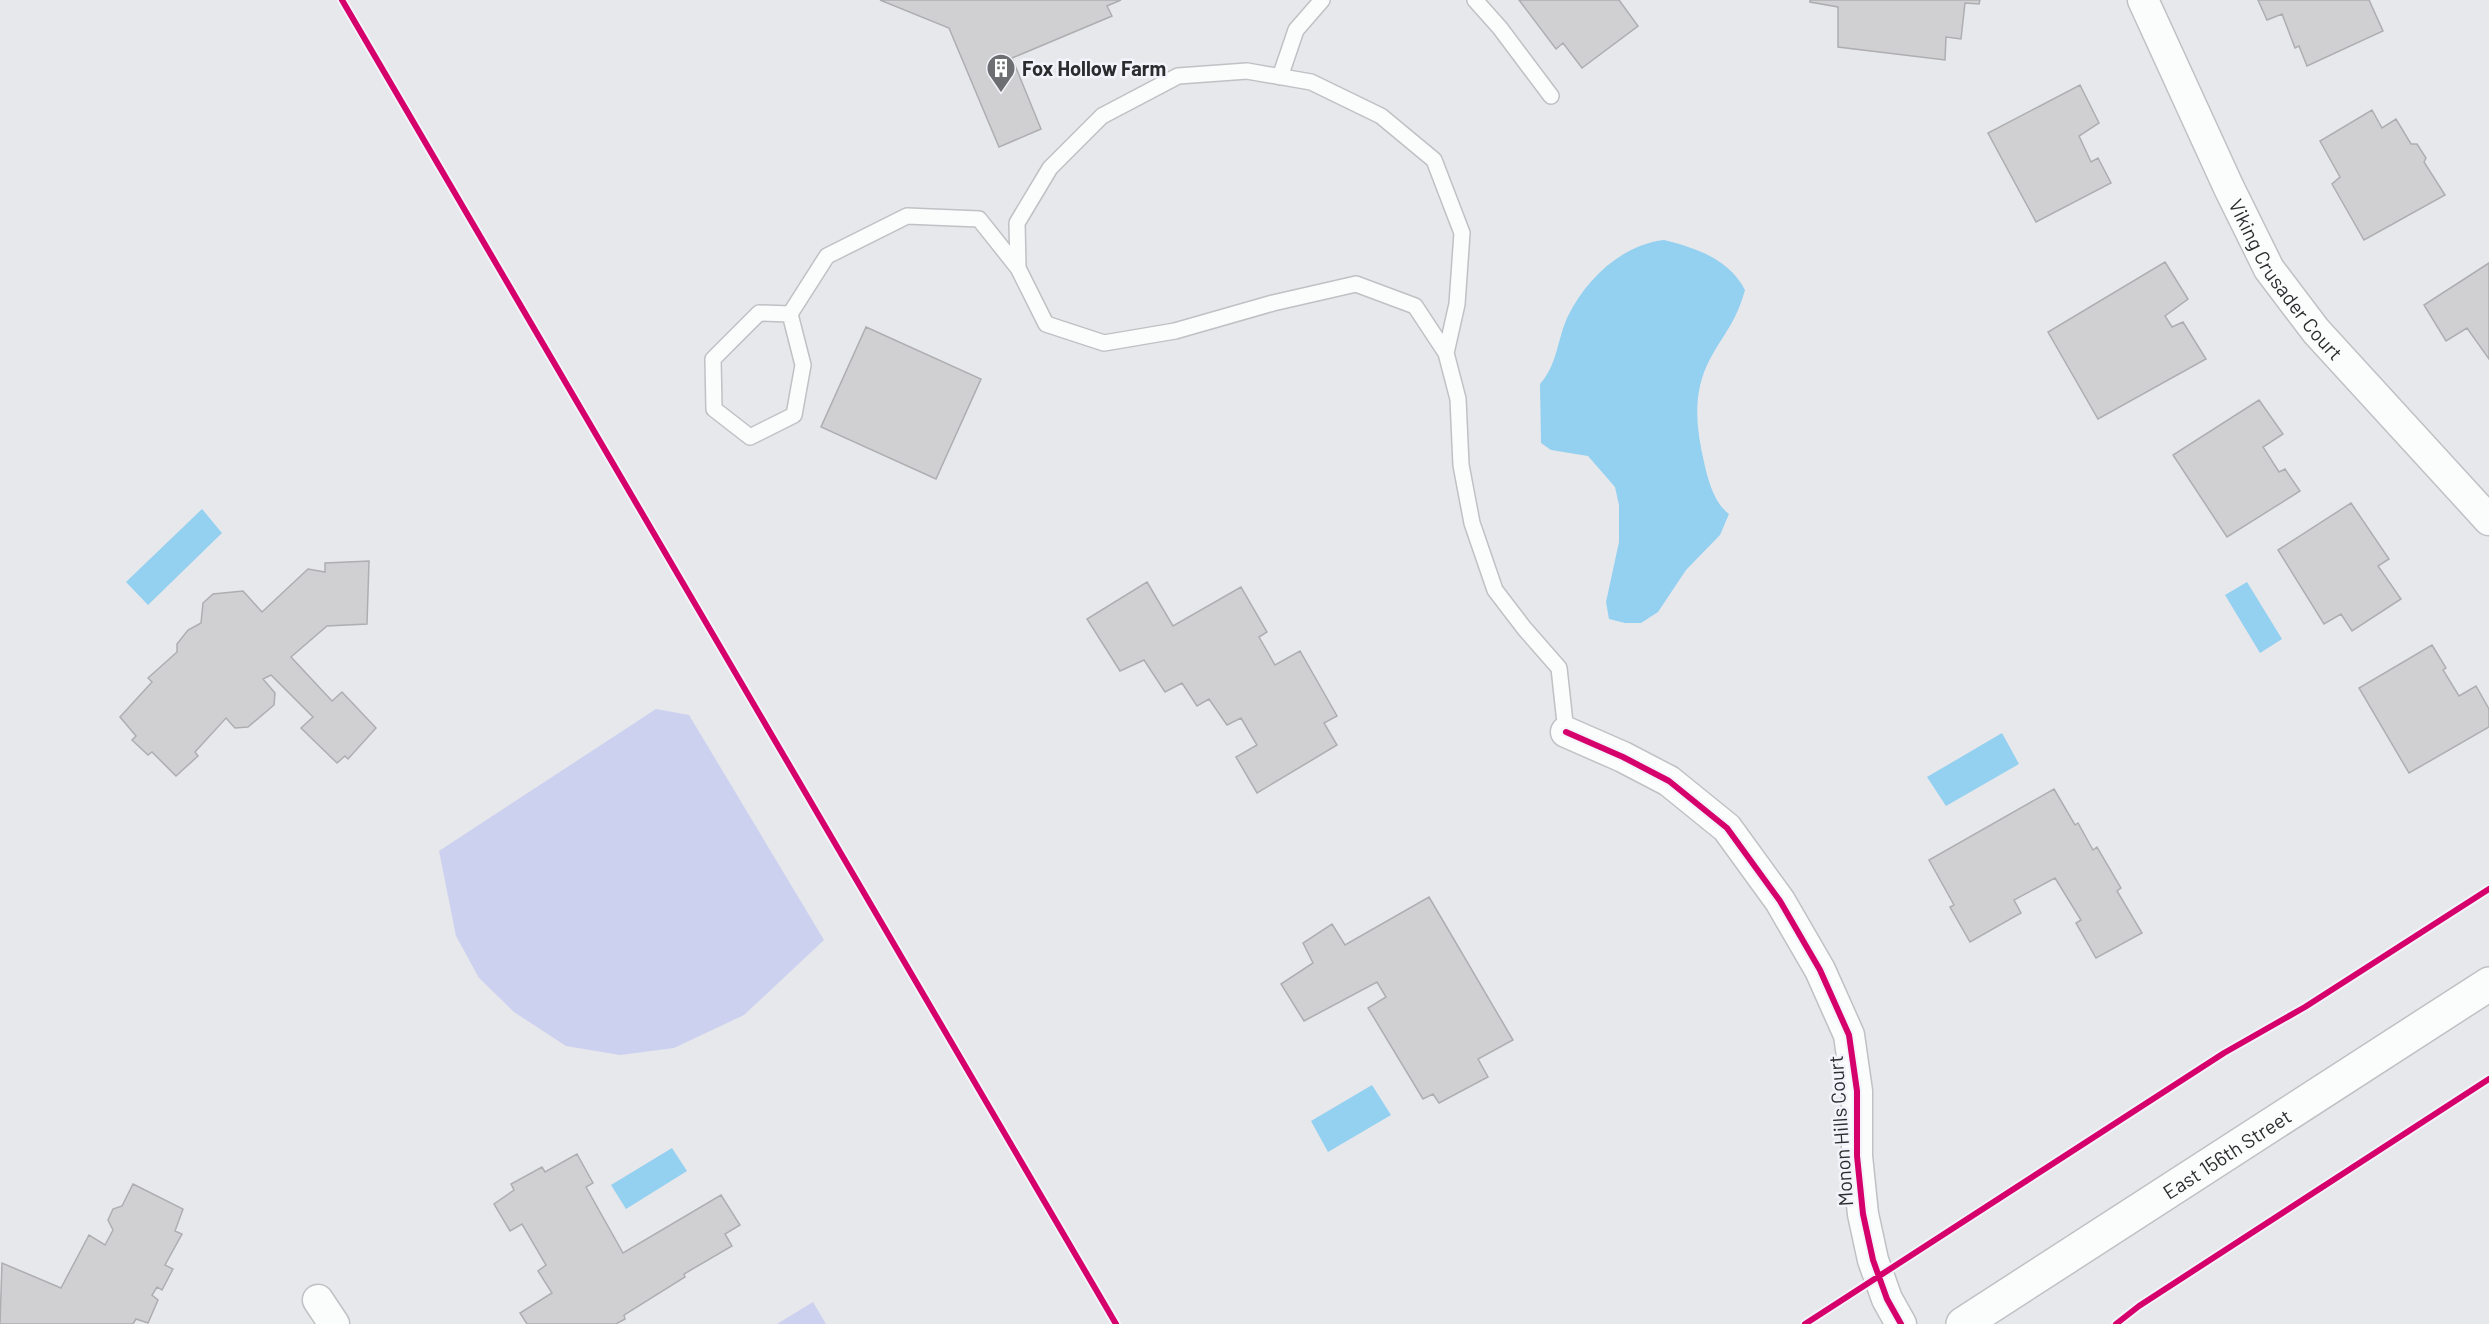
<svg xmlns="http://www.w3.org/2000/svg" width="2489" height="1324" font-family="Barlow,sans-serif">
	<rect width="100%" height="100%" fill="#e7e8ec"/>
	<!-- green -->
	<path fill="#ccd1ef" d="M656 709 689 715 824 940 744 1015 674 1048 620 1055 566 1046 514 1012 479 978 456 936 439 851Z
		M813 1302 826 1324H777Z"/>
	<!-- water -->
	<path fill="#94d0f0" d="M1664 240C1696 248 1729 259 1745 290 1736 322 1725 332 1710 359 1692 393 1696 427 1704 462 1708 480 1714 503 1729 514L1720 535 1686 570 1658 612 1641 623H1625L1609 619 1606 602 1619 542V505L1615 487 1588 456 1551 450 1541 443 1540 384C1558 364 1557 339 1568 316 1587 278 1622 245 1664 240Z
		M202 509 222 533 148 605 126 582Z
		M2247 582 2282 639 2260 653 2225 595Z
		M2002 733 2019 764 1946 806 1927 777Z
		M1372 1085 1391 1115 1328 1152 1311 1121Z
		M672 1148 687 1171 626 1209 611 1185Z"/>
	<!-- building -->
	<path fill="#d0d0d3" stroke="#aeaeb1" stroke-width="1.5" d="M880 0H1121L1107 6 1112 16 1012 58 1041 129 999 147 949 28Z
		M1519 0H1619L1638 26 1582 68 1563 43 1556 49Z
		M1810 0H1980L1979 4 1965 3 1961 39 1946 37 1945 60 1838 47V7L1810 2Z
		M2258 0H2369L2383 31 2307 66 2299 46 2295 48 2282 14 2267 20Z
		M2080 85 2099 123 2079 136 2091 162 2098 158 2111 183 2036 222 1988 133Z
		M2372 110 2382 128 2396 119 2411 144H2417L2426 158 2424 162 2445 195 2364 240 2332 184 2340 177 2320 141Z
		M2165 262 2188 299 2165 316 2172 327 2183 322 2206 359 2098 419 2048 332Z
		M2489 263V359L2467 328 2446 341 2424 305Z
		M866 327 981 379 936 479 821 427Z
		M2259 400 2283 434 2263 447 2279 472 2285 469 2300 491 2227 537 2173 455Z
		M2351 503 2389 559 2378 566 2401 599 2352 631 2341 614 2324 624 2278 550Z
		M369 561 367 624 327 626 291 657 332 701 342 692 376 728 348 759 345 756 337 763 301 728 313 717 271 675 263 679 275 693 274 705 248 727 235 728 226 718 195 752 198 756 176 776 152 752 148 755 132 740 136 736 120 717 152 682 148 678 177 652V644L188 630 201 623 203 603 213 594 243 591 262 612 308 569 325 572V563Z
		M1147 582 1173 626 1241 587 1267 632 1259 637 1275 665 1300 651 1337 716 1324 723 1337 745 1257 793 1236 757 1257 745 1241 718 1227 725 1209 699 1197 706 1182 683 1165 692 1144 660 1120 671 1087 619Z
		M2432 645 2446 668 2443 670 2459 696 2476 686 2489 709V727L2409 773 2359 688Z
		M2054 789 2075 825 2078 823 2093 850 2097 847 2121 888 2117 891 2142 933 2096 958 2076 923 2081 920 2055 878 2014 900 2021 913 1970 942 1950 907 1954 905 1929 860Z
		M1429 897 1513 1040 1478 1059 1488 1077 1439 1103 1433 1094 1423 1099 1368 1008 1386 997 1377 982 1304 1021 1281 984 1313 963 1303 943 1332 924 1345 945Z
		M577 1154 593 1183 586 1187 623 1253 721 1195 740 1225 725 1234 732 1246 684 1274 685 1277 624 1315 625 1319 616 1324H527L520 1313 552 1293 538 1271 546 1265 522 1224 510 1231 494 1204 514 1190 511 1184 542 1167 545 1172Z
		M133 1184 183 1209 175 1231 182 1234 165 1265 173 1269 162 1290 157 1287 152 1295 158 1300 148 1323 136 1319 133 1324H0L2 1263 61 1288 89 1235 105 1245 113 1230 108 1220 113 1209 122 1206Z"/>
	<g fill="none" stroke-linecap="round" stroke-linejoin="round">
		<!-- service casing -->
		<g stroke="#c0c1c4" stroke-width="18">
			<path id="service" d="M1475 0 1500 28 1551 96
				M1280 77 1296 30 1322 0
				M790 314 759 313 713 359 714 409 750 437 794 415 803 365 790 314 827 256 907 216 979 219 1018 268
				M1446 353 1457 304 1462 233 1434 160 1381 116 1311 82 1247 71 1178 76 1102 116 1050 168 1017 223 1018 268 1046 324 1104 343 1175 331 1273 303 1356 284 1415 306 1446 353 1458 399 1461 465 1472 523 1495 590 1524 628 1559 668 1566 732"/>
		</g>
		<!-- minor casing -->
		<g stroke="#c0c1c4" stroke-width="33">
			<g id="minor">
				<path id="s1" d="M2143 0 2229 188 2269 269 2316 331 2489 520"/>
				<path d="M1566 732 1623 757 1669 781 1727 828 1780 901 1820 970 1849 1035 1857 1091V1156L1863 1214 1873 1260 1887 1299 1901 1324"/>
				<path d="M318 1300 334 1324"/>
			</g>
		</g>
		<!-- tertiary casing -->
		<g stroke="#c0c1c4" stroke-width="36">
			<g id="tertiary">
				<path id="s2" d="M1963 1324 2489 984"/>
			</g>
		</g>
		<!-- service -->
		<use href="#service" stroke="#fbfcfc" stroke-width="15"/>
		<!-- minor -->
		<use href="#minor" stroke="#fbfcfc" stroke-width="30"/>
		<!-- tertiary -->
		<use href="#tertiary" stroke="#fbfcfc" stroke-width="33"/>
		<!-- cycleway casing -->
		<g stroke="#f3f4fb" stroke-width="10">
			<path id="cycleway" d="M342 0 1116 1324
				M1566 732 1623 757 1669 781 1727 828 1780 901 1820 970 1849 1035 1857 1091V1156L1863 1214 1873 1260 1887 1299 1901 1324
				M1805 1324 2224 1053 2305 1007 2489 889
				M2116 1324 2139 1306 2489 1079"/>
		</g>
		<!-- cycleway -->
		<use href="#cycleway" stroke="#d6006c" stroke-width="6"/>
	</g>
	<!-- icons -->
	<defs>
		<g id="building-pin" transform="scale(1.5)"><path d="M0 17L-7.5 6A9.5 9.5 0 1 1 7.5 6Z" fill="#6d6e71" stroke="#f3f4fb"/><path d="M-4-6H4V6H1V3H-1V6H-4ZM-2.5-4.3h1.7v1.8h-1.7ZM.8-4.3h1.7v1.8H.8ZM-2.5-1h1.7V.8h-1.7ZM.8-1h1.7V.8H.8Z" fill="#fff"/></g>
	</defs>
	<g fill-rule="evenodd">
		<use href="#building-pin" x="1001" y="68"/>
	</g>
	<g text-anchor="middle" dominant-baseline="central" stroke-width="5" stroke-linejoin="round" paint-order="stroke">
		<!-- poi labels -->
		<g font-size="20" font-weight="bold" fill="#2c2c2f" stroke="#f3f4fb" text-anchor="start">
			<text x="1022" y="68">Fox Hollow Farm</text>
		</g>
		<!-- street labels -->
		<g font-size="20" fill="#2c2c2f" stroke="#f3f4fb">
			<text stroke="none"><textPath href="#s1" startOffset="315">Viking Crusader Court</textPath></text>
			<text transform="translate(1840 1131) rotate(-94)">Monon Hills Court</text>
			<text stroke="none"><textPath href="#s2" startOffset="314">East 156th Street</textPath></text>
		</g>
	</g>
</svg>
